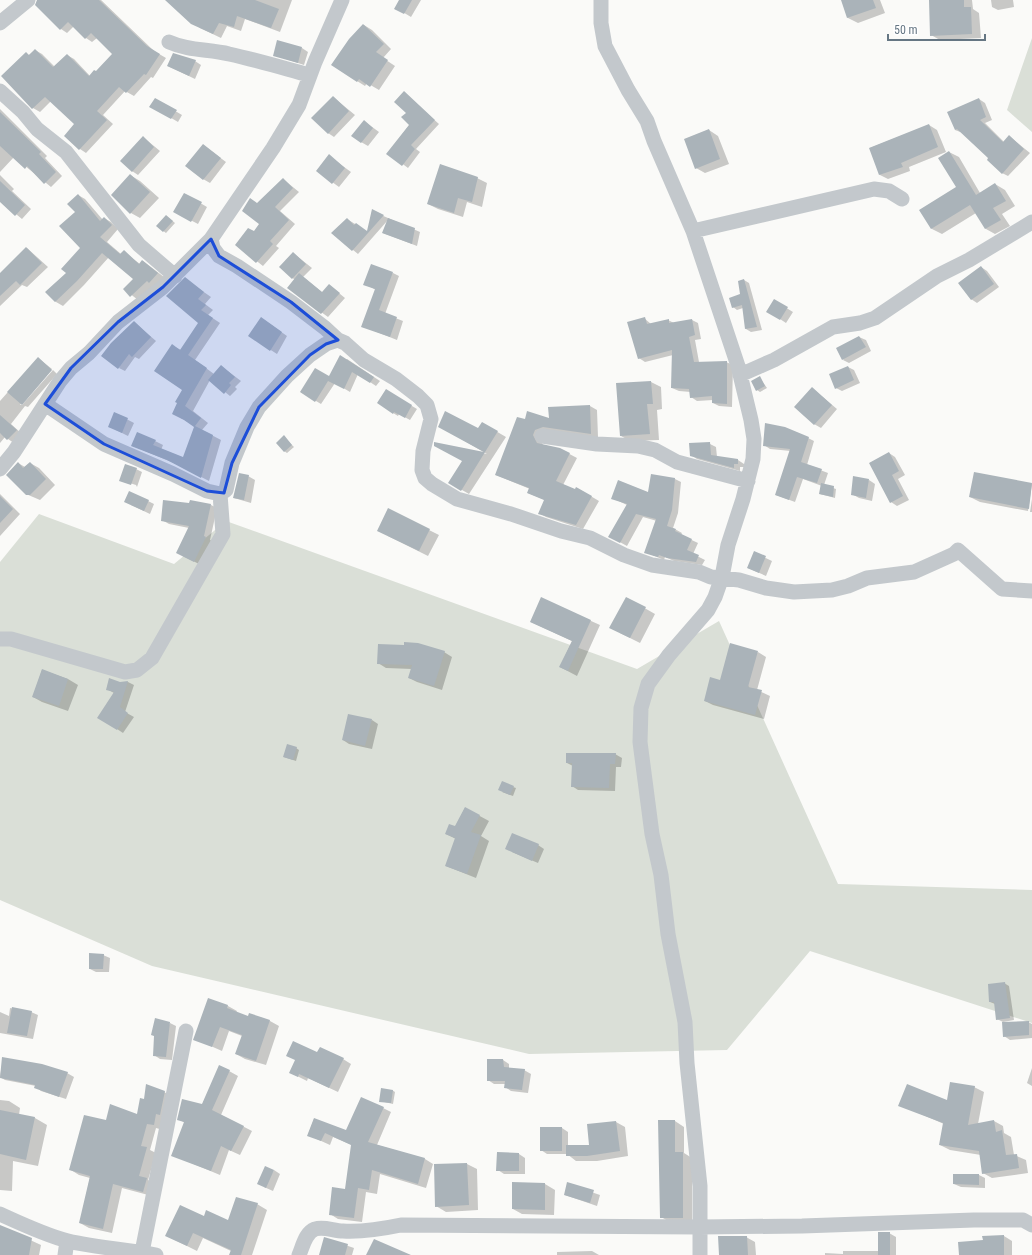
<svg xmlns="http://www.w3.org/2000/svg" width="1032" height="1255" font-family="'Roboto Condensed',sans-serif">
	<rect width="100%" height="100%" fill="#fafaf8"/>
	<!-- green -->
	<path fill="#dadfd7" d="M1032 38V132L1007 110Z
		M39 514 174 564 226 521 637 669 719 621 838 884 1032 890V1023L810 951 727 1050 529 1054 152 966 0 900V562Z"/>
	<!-- shadow -->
	<path fill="#0003" d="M37 0H101L154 51 166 58 153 78 151 77 134 96 125 91 103 115 113 124 86 153 80 149 76 124 51 101 40 112 33 108 3 76 35 50 42 54 55 67 67 55 74 59 90 76 96 72 113 54 97 38 92 42 86 38 74 26 67 33 61 29Z
		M176 0H292L280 32 245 19 241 31 227 26 221 38 200 28Z
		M400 0H421L411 17 396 8Z
		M842 0H880L885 13 858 23 848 18Z
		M930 0H972L973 9 979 13 981 38 940 40 931 35Z
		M991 0H1013L1014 7 998 10 992 7Z
		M364 25 372 30 391 49 383 58 395 66 379 90 367 83 365 86 357 81Z
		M302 48 308 52 304 65 274 55Z
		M195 61 201 65 195 79 168 66Z
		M404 93 439 124 416 149 420 152 408 168 388 153 410 124Z
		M333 97 355 115 334 137 328 133Z
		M155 99 182 115 178 122 151 106Z
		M979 99 985 103 992 120 985 123 1004 142 1009 136 1030 153 1008 176 1002 173 990 158 963 133 955 130Z
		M0 109 47 156 45 158 62 176 51 187 14 157 0 172Z
		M364 121 379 132 368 146 361 142Z
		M929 125 937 130 946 152 909 167 910 171 888 179 880 175 870 148Z
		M709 130 718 136 729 164 705 173 696 168Z
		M143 137 160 151 138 175 132 171Z
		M203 145 226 162 210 183 203 179Z
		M949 152 959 157 980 193 995 184 1005 190 1015 206 1002 214 1010 226 995 234 986 229 976 213 942 234 932 229 921 210 958 188Z
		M329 156 351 172 339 187 317 171Z
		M0 175 14 189 12 191 31 209 22 219 0 201Z
		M130 175 140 181 159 198 140 218 131 213Z
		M477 178 487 183 482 207 467 202 463 217 438 209 428 204Z
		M283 179 299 192 280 211 295 224 276 246 279 248 263 266 236 245 254 232 260 224 258 204Z
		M185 194 207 207 198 224 175 212Z
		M78 195 85 199 103 220 104 218 111 222 118 229 107 242 121 254 124 252 140 264 143 261 164 277 138 300 124 289 134 279 109 257 84 285 63 306 56 302 47 292 67 273 81 248 76 212Z
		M372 211 420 232 417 246 383 233 388 220 358 254 332 233 347 219 368 232Z
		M169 218 175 223 166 233 157 226Z
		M27 248 48 267 27 287 22 285 0 306V275Z
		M293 253 312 268 303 277 323 293 329 285 345 298 328 317 288 288 295 280 280 267Z
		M981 267 987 271 999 287 977 303 971 299Z
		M393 273 399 276 385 314 403 321 397 340 362 326 376 290 365 284Z
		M185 279 211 297 205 304 213 310 208 315 220 323 195 360 214 374 221 366 241 381 235 387 237 389 230 396 210 380 193 411 208 423 202 430 221 440 209 481 176 464 133 446 155 441 163 445 161 450 184 459 195 426 181 418 184 390 173 346 181 350 200 322Z
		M744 280 749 283 762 330 751 332 746 329 743 308 737 310 733 307 741 295Z
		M775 301 793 312 786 323 768 311Z
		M644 318 651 324 668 320 674 323 692 320 698 323 701 339 695 340 699 362H726L733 365 732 407 719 406 713 403V400L697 401 691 397V392L679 391 672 388 673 355 645 362 639 358Z
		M134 322 156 341 139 359 135 357 125 371 119 368Z
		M267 322 287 336 277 354 249 336Z
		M859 337 866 340 871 351 849 363 843 360Z
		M38 358 52 369 20 405H22L53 370 57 374 28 407 25 406 11 424 22 434 14 443 5 437 0 443V401Z
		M347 359 380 381 376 386 358 374 350 392 335 383 321 404 301 392 329 378Z
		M848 367 854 370 860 383 842 391 836 388Z
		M760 378 767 388 760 392 757 390Z
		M651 382 661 387 662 409 657 410 659 440 630 441 621 436 617 384Z
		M812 388 837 409 821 428 814 424Z
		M387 391 417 409 410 420 399 414 398 416 393 413Z
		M590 406 597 410 598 437 540 439 543 445 560 449 577 458 563 485 576 490 577 488 599 501 583 529 546 517 539 513 545 500 528 493 530 489 496 475 525 421 550 420Z
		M115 413 134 423 128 436 116 430Z
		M482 423 506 437 469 494 450 483 464 461 435 443 487 454 439 426 478 430Z
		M284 437 294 447 287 453 284 451Z
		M808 438 814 441 807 465 828 473 824 485 836 489 835 498 820 494 822 486 803 479 795 502 776 495 791 451 770 449 764 445Z
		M690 444H710L716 447 717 457 738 460 744 464V467H740V471L697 459 691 455Z
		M889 453 895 457 905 475 898 479 909 500 897 506 891 502 870 463Z
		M18 463 25 467 30 463 39 468 55 485 40 500 26 494Z
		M136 469 142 472 137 487 136 485 120 480Z
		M975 473 1032 484 1028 511 980 502 970 497Z
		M248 476 255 480 251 503 234 498Z
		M675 479 681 482 678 513 673 528 682 533 681 535 698 543 693 554 705 560 702 565 674 561 665 557 664 560 645 552 657 521 643 517 627 546 616 540 627 505 612 498 649 493Z
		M869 480 875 484 872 501 859 498 852 494Z
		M0 494 20 514 0 536Z
		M1032 499V512H1030Z
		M148 501 154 504 150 514 131 505Z
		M211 505 217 508 210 540 212 541 201 565 183 556 189 528 169 524 162 520Z
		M429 530 439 535 428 556 388 536Z
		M755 553 772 561 766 576 748 568Z
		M627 598 655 614 640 643 620 633Z
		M542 599 600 625 577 676 560 667 572 641 531 622Z
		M444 652 452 657 442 690 417 682 409 678 412 669 386 668 378 663Z
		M758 652 766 657 757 690 770 696 764 719 713 705 705 701 721 681Z
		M42 670 68 679 78 685 68 711 42 702 33 697Z
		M128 682 134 685 125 712 134 717 123 733 99 717 114 693 107 689 120 683Z
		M372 720 378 724 372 749 349 744 343 740Z
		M296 748 299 750 296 761 284 757Z
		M615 754 622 758 621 767H616L615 791 578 790 572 786 573 766 567 763Z
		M513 787 516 788 513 796 502 792Z
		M465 808 489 821 481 836 489 841 476 878 446 866 456 839 446 834 455 827Z
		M538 845 544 849 538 863 512 852Z
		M103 955 110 958 109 972H96L90 969Z
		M1004 983 1009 986 1014 1020 1003 1022 997 1019 995 1004 990 1002Z
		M209 999 228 1006 237 1011 236 1013 248 1018 250 1014 270 1021 279 1026 266 1065 245 1059 236 1054 242 1036 229 1031 222 1051 195 1039Z
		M10 1008 31 1012 38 1015 33 1039 0 1033V1012L9 1016Z
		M1028 1022 1032 1024V1038L1010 1040 1004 1036Z
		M170 1023 176 1026 172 1060 160 1059 154 1055Z
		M3 1058 67 1073 74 1077 66 1099 41 1091 36 1086 5 1080 0 1077Z
		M343 1059 351 1064 338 1092 308 1078 307 1081 291 1073Z
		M488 1060H503L509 1064V1068L524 1070 531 1074 528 1093 511 1091 505 1087V1084H494L488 1080Z
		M220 1066 238 1076 221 1115 252 1131 240 1155 229 1150 220 1175 172 1155 185 1123 179 1119 202 1105Z
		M1032 1068V1086L1027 1083Z
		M974 1087 984 1092 978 1124 994 1121 1003 1126 1004 1133 1011 1137 1014 1155 1026 1160 1028 1173 992 1178 983 1173 981 1155 950 1150 940 1145 944 1124 900 1105 948 1101Z
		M392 1090 395 1092 393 1104 380 1101Z
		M164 1092 173 1097 163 1130 156 1128 150 1150 156 1153 148 1180 155 1184 152 1196 122 1188 112 1233 89 1228 80 1223 90 1178 79 1175 71 1170 106 1122 138 1116 145 1100Z
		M0 1100 9 1101 20 1108 19 1115 35 1118 47 1125 38 1166 13 1161 12 1191 0 1190Z
		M383 1108 391 1112 377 1145 425 1159 433 1164 426 1188 380 1174 377 1194 366 1192 362 1222 338 1219 330 1214 346 1190 352 1145 333 1137 330 1145 308 1135 314 1119 347 1131Z
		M659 1121H675L684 1127V1153L692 1158V1222H670L661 1217Z
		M616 1122 625 1127 628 1156 597 1161H576L567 1154H547L541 1150 562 1128 568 1132V1146H590Z
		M498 1154H519L525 1158V1174H504L498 1170Z
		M467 1164 477 1169 478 1210 446 1212 436 1206 435 1165Z
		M274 1170 280 1174 273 1191 264 1187Z
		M979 1175 985 1178V1188L961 1187 954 1184Z
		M513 1184H545L555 1190 554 1215 522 1214 513 1209Z
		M568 1184 600 1195 597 1206 565 1195Z
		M257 1204 267 1210 252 1255H230L231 1251 203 1238 197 1251 167 1236 204 1217 229 1221Z
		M2 1227 41 1245 39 1255H0V1234Z
		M889 1233 896 1237V1255H825V1253L843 1254V1251H879Z
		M1004 1236 1012 1241V1255H960L984 1241Z
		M746 1237 755 1242 756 1255H720Z
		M325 1238 354 1248 352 1255H320Z
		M592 1251 599 1255H557V1252Z"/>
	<!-- building -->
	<path fill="#aab3b9" d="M37 0H99L147 46 160 54 146 75 144 74 126 93 119 87 97 111 107 120 79 150 64 136 74 124 45 97 32 109 1 76 26 52 29 55 35 49 53 67 67 54 89 76 94 70 96 71 112 54 91 33 85 39 68 22 60 30 35 5Z
		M165 0H255L279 9 271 28 237 16 234 27 219 23 213 34 191 24Z
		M399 0H412L404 14 394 9Z
		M841 0H873L876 8 847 18Z
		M929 0H964V7H971L972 34 930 36Z
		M363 24 384 44 376 52 388 60 370 87 359 79 357 82 331 65 349 39Z
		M277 40 302 47 298 63 273 56Z
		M173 53 196 60 189 76 167 66Z
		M404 91 435 120 411 145 415 149 402 166 386 154 409 125 401 117 406 113 394 102Z
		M333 96 349 111 328 134 311 118Z
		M155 98 177 110 171 119 149 107Z
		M979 98 986 117 980 120 1003 142 1009 135 1024 149 1002 174 987 160 988 158 957 129 955 130 947 112Z
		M0 112 41 152 39 154 56 172 44 184 27 166 25 169 0 146Z
		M364 120 373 128 361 143 351 136Z
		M929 124 938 147 901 163 903 167 879 175 869 148Z
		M709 129 720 159 695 169 684 139Z
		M143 136 154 147 132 172 120 161Z
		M203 144 221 158 203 180 185 166Z
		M949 151 976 195 995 183 1006 201 993 208 1001 220 985 229 970 205 931 229 919 210 956 187 938 158Z
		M329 154 345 168 332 184 316 171Z
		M440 164 478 177 472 202 458 198 454 213 427 204Z
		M130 174 150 192 130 214 111 195Z
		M283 178 293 188 275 207 289 220 270 241 273 244 256 263 235 245 248 228 254 231 259 224 242 211 250 198 257 203Z
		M0 181 25 205 15 216 0 202Z
		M184 193 202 202 191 222 173 212Z
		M78 194 100 221 104 217 112 225 100 237 120 254 124 250 139 264 142 260 158 273 149 283 147 281 130 297 123 289 133 279 102 253 77 281 55 302 45 292 66 273 61 269 80 248 59 226 75 212 67 204Z
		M372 209 384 215 352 251 331 233 347 218 354 225 356 223 367 231Z
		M166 215 173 221 163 232 156 226Z
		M388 218 415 228 412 244 382 233Z
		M26 247 42 263 20 285 16 281 0 296V273Z
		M293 252 306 264 292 279 279 267Z
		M371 264 393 272 379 310 397 317 390 337 361 327 375 289 363 285Z
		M981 266 994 284 971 300 958 283Z
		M299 273 322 292 329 284 340 293 321 314 287 288Z
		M185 277 204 292 198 299 206 305 201 310 213 318 188 355 207 368 185 406 201 418 195 426 213 435 201 478 167 460 131 446 137 432 156 440 153 445 183 457 194 427 184 420 172 414 177 403 175 402 182 390 154 371 172 344 180 350 198 323 166 296Z
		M744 279 757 327 745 329 742 305 732 308 729 298 740 294 738 281Z
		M774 299 788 307 780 320 766 312Z
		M261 317 282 332 270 351 248 336Z
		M645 317 647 324 669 319V323L692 319 695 335 689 337 694 362 727 361V404L712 403V396L690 398 689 389 671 388 672 350 638 359 627 322Z
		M134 321 151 337 132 357 129 354 118 369 101 356 111 343Z
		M859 336 866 347 842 360 836 348Z
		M340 355 374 377 370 383 352 372 344 389 328 381 315 402 300 392 315 368 329 376Z
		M38 357 52 370 22 405 7 392Z
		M221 365 235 377 229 383 231 385 224 394 208 380Z
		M848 366 854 380 835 389 829 374Z
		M760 376 765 386 756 391 751 381Z
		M651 381 653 404H647L650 434 620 436 616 383Z
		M812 387 832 405 814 425 794 407Z
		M386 389 412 405 405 418 394 412 393 414 377 403Z
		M590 405 591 434 543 427 535 430 533 435 537 443 560 448 570 453 556 481 575 489 576 487 592 496 576 525 538 514 544 500 527 493 529 488 495 475 517 417 525 419 527 411 549 418 548 407Z
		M445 411 478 428 482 422 498 431 461 491 448 483 462 461 434 446V442L484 452 438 427Z
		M114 412 128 418 122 433 108 427Z
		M0 415 17 430 7 440 0 433Z
		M765 423 785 427 809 437 801 462 822 469 817 483 797 477 789 500 775 495 790 449 763 446Z
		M284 435 292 445 284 452 276 443Z
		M710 442 711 455 738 459V464H734V468L690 456 689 443Z
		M889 452 899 471 892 475 903 496 890 503 869 463Z
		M18 462 23 468 30 462 46 479 30 495H26L6 475Z
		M125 464 137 468 131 485 119 481Z
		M974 472 1032 483 1029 509 969 497Z
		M239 473 249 475 244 500 233 498Z
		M651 474 675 478 672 510 667 526 676 529 675 531 692 539 687 550 699 555 696 562 667 558 659 555 658 557 654 556 644 553 656 519 636 514 620 543 608 537 627 504 611 499 618 480 648 492Z
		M853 476 869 479 866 498 851 495Z
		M821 483 834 486 833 497 819 494Z
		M129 491 149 500 144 511 124 502Z
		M0 496 13 509 0 523Z
		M163 500 189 503 190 500 211 504 204 536 206 537 194 562 176 553 189 526 161 521Z
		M388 508 430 529 419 551 377 531Z
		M754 551 766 556 759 573 747 568Z
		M541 597 591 620 568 671 559 667 572 641 530 622Z
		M626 597 646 607 630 638 609 628Z
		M404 642 418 643 445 651 434 686 408 678 412 665 377 664 378 644 404 645Z
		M730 643 758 651 748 687 762 690 755 715 704 701 710 677 720 680Z
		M42 669 68 679 59 706 32 697Z
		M109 678 120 682 128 681 120 707 128 713 117 730 97 718 114 692 106 690Z
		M348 714 372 719 365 746 342 740Z
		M287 744 297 747 293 760 283 757Z
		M566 753H616L615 764H610L609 788 571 787 572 763H566Z
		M502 781 514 786 510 795 498 790Z
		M465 807 480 815 471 832 481 835 467 874 445 866 455 838 445 834 449 824 455 826Z
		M512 833 539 844 532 861 505 849Z
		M89 953 104 954 103 969H89Z
		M1005 982 1010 1018 996 1020 994 1002H989L988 984Z
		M208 998 228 1005 227 1008 248 1016 249 1013 270 1020 256 1061 235 1054 242 1035 220 1027 212 1047 193 1040Z
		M12 1007 32 1011 27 1036 7 1033Z
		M155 1018 170 1022 166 1057 153 1056 154 1036 151 1035Z
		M1029 1021V1035L1003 1037 1002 1022Z
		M293 1041 317 1052 320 1047 344 1058 329 1088 299 1074 298 1077 289 1073 295 1060 286 1056Z
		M2 1057 42 1064 68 1072 59 1097 34 1088 35 1085 0 1078Z
		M487 1059H503L504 1067 525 1069 522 1090 504 1088 505 1081H487Z
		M219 1065 230 1070 212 1110 244 1126 231 1151 221 1146 211 1171 171 1156 184 1122 177 1120 182 1099 202 1104Z
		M950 1082 975 1086 968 1125 994 1120 996 1132 1002 1130 1006 1155 1017 1154 1019 1168 982 1174 979 1151 939 1145 943 1123 898 1106 907 1084 947 1100Z
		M146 1084 165 1091 160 1115 156 1114 154 1125 147 1124 141 1146 147 1147 139 1176 147 1178 143 1192 113 1184 103 1229 79 1223 90 1176 69 1170 84 1115 106 1120 110 1104 137 1114 140 1098 144 1099Z
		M381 1088 393 1090 391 1103 379 1102Z
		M361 1097 384 1107 368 1142 425 1158 418 1184 372 1170 369 1190 358 1188 354 1218 329 1215 332 1187 345 1189 351 1145 325 1133 321 1141 307 1136 314 1118 346 1130Z
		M0 1110 35 1117 26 1160 0 1154Z
		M658 1120H675V1152H683V1218H660Z
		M616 1121 620 1151 587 1156H566V1145H589L587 1124Z
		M540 1127H562V1151H540Z
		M497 1152 519 1153V1171H496Z
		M467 1163 469 1205 435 1207 434 1164Z
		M265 1166 274 1170 266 1188 257 1184Z
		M953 1174H979V1185L953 1184Z
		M512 1182 545 1183V1210L512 1209Z
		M567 1182 594 1190 590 1203 564 1195Z
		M236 1197 258 1203 241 1255H229L231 1250 193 1233 187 1246 165 1236 180 1205 204 1216 206 1210 228 1220Z
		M0 1225 32 1238 29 1255H0Z
		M878 1232H890V1255H878Z
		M1004 1235V1255H959L958 1242 983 1240 982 1236Z
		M718 1236H747L748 1255H719Z
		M324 1237 348 1244 345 1255H319Z
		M374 1239 411 1255H366Z"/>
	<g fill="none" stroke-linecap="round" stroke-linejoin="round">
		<!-- street -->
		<path stroke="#c3c8cc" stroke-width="15" d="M601 0V23L605 46 628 90 647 121 654 141 693 231 738 366 751 420 754 439 753 459 743 499 728 545 722 577 715 597 708 610 669 655 648 684 641 708 640 742 652 834 661 875 668 934 685 1022 687 1063 700 1186V1255
			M0 23 28 0
			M169 42C189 51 209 49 229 54 256 60 283 68 309 75
			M0 91 23 112 37 129 66 152 139 245 175 276
			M693 231 874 189 889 191 902 199
			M211 239 213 248 219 256 237 266 291 302 325 328 338 340 345 343 364 360 396 379 418 396 427 405 431 419 423 451 422 470 425 478 432 484 457 499 511 514 561 531 590 538 624 555 652 565 699 572 711 577 739 580 766 588 794 592 832 590 848 586 867 578 914 572 954 554 958 550 1002 589 1032 591
			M740 375 774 360 833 327 860 323 875 318 937 276 969 260 1032 222
			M45 404 104 444 173 474 207 491 220 494 226 490 232 463 247 427 259 407 287 376 310 355 326 344 338 340
			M542 436 597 444 638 446 655 450 677 462 748 481
			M0 469 14 452 60 381 71 368 89 353 118 322 163 287 211 239 273 148 299 105 315 62 342 0
			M0 639H11L125 672 137 670 152 658 223 534 220 494
			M0 1214C22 1224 45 1235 68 1241 97 1248 127 1249 156 1255
			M142 1252 186 1031
			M65 1255 67 1241
			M299 1255C303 1246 305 1233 315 1229 324 1226 334 1231 343 1231 362 1232 382 1229 401 1225L699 1227 802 1226 974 1220H1023L1032 1225"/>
	</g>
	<!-- marked area -->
	<path fill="#1d4ed8" fill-opacity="0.2" stroke="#1d4ed8" stroke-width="3" stroke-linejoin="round" d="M211 239 219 256 291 302 338 340 326 344 310 355 259 407 232 463 224 493 207 491 104 444 45 404 71 368 118 322 163 287Z"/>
	<!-- scale -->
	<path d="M888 34v6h97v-6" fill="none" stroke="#657683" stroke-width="2"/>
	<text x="894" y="34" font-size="12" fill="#657683" stroke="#ffffff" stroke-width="3" paint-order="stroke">50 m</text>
</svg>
